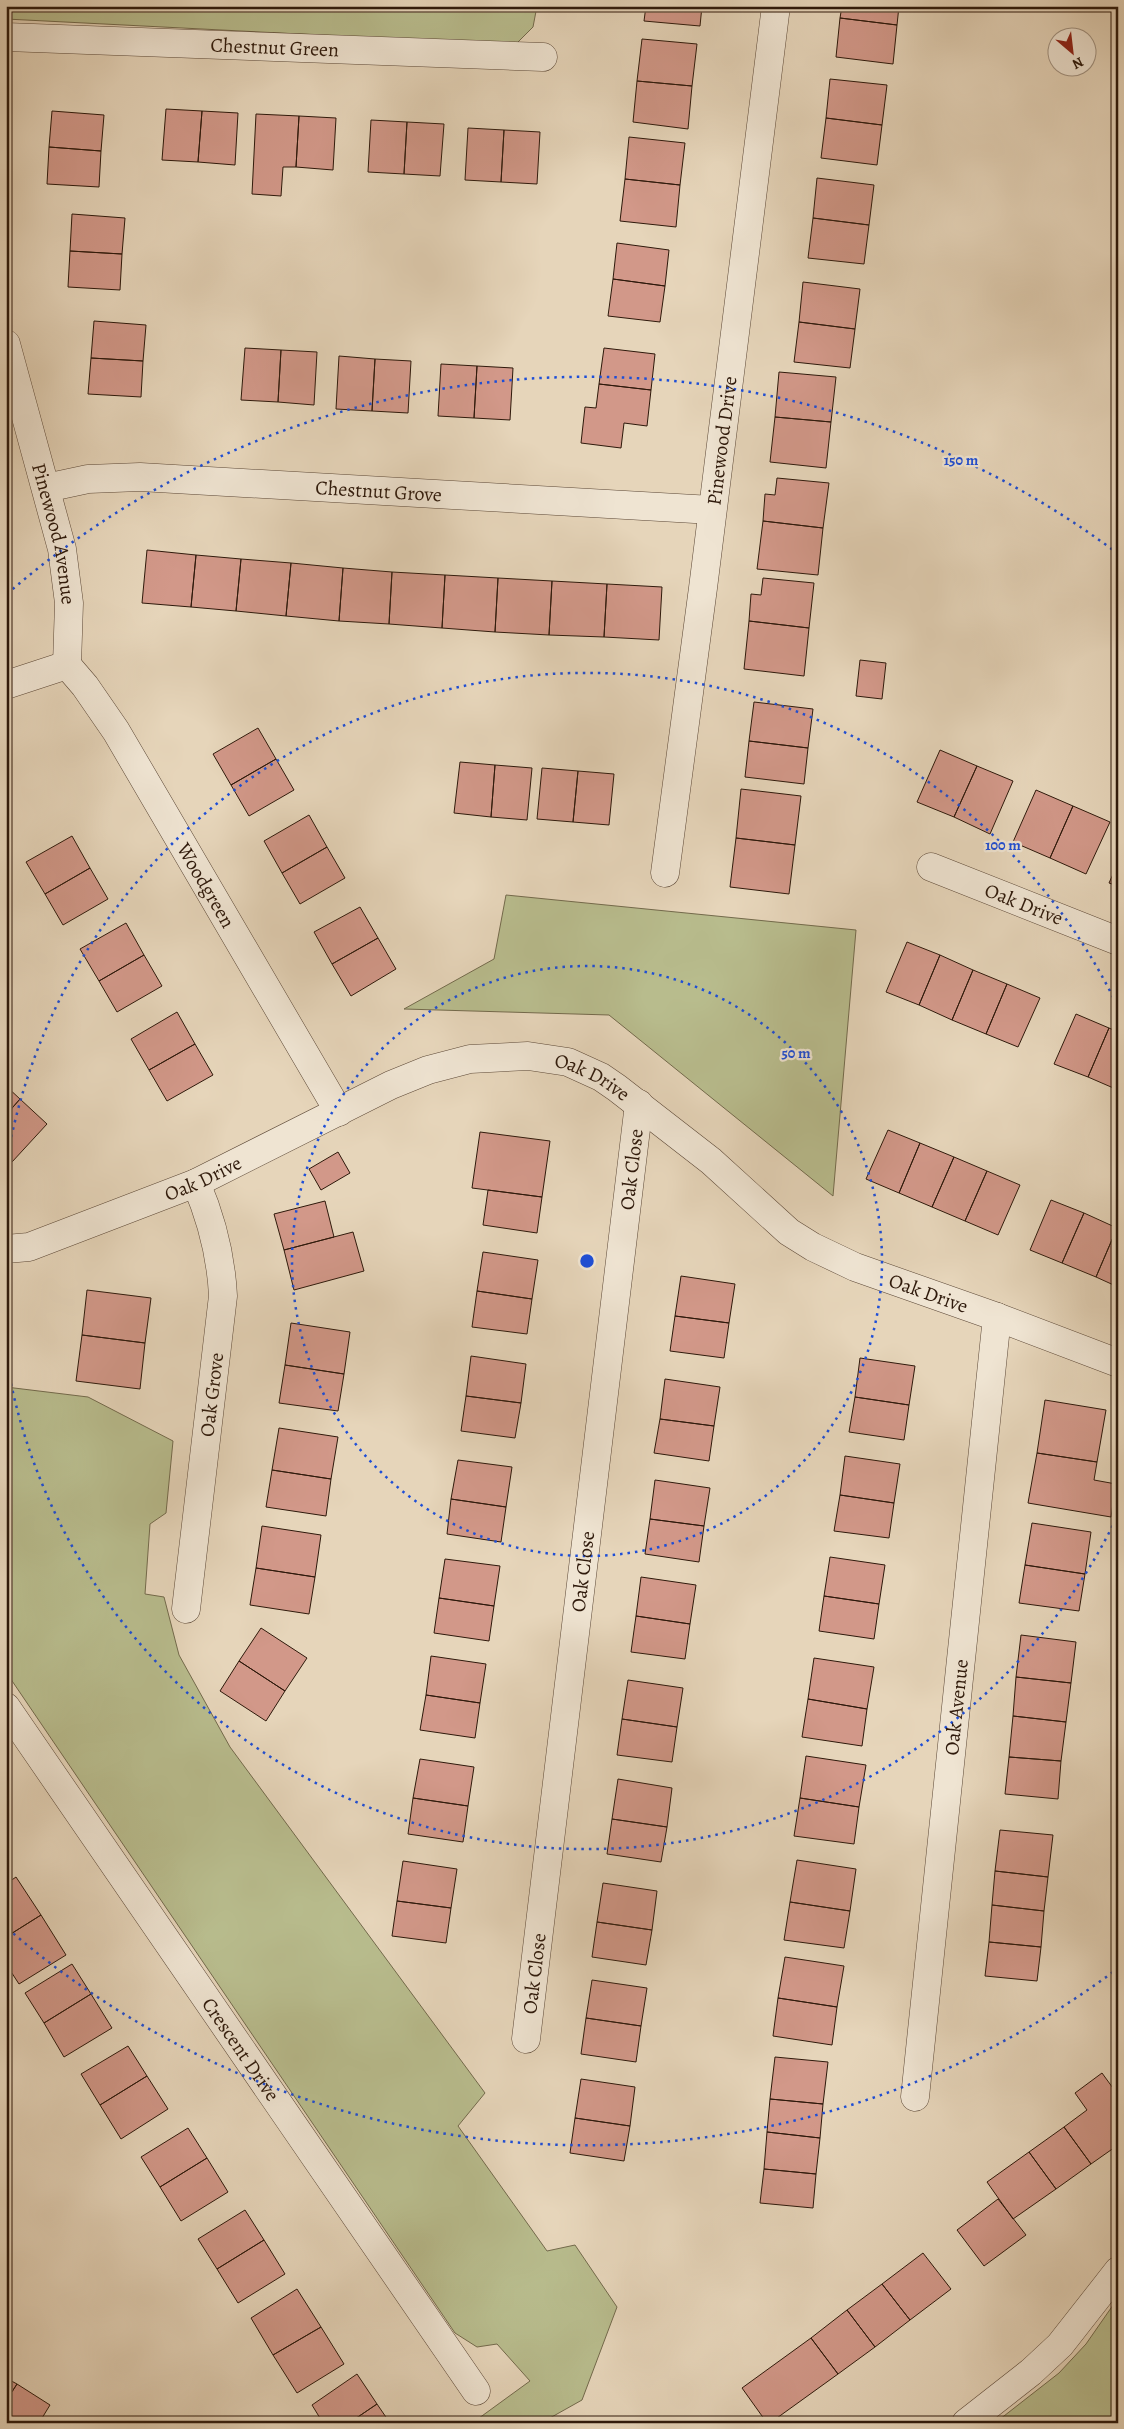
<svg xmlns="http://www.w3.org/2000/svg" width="1124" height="2429" font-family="Alegreya,serif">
	<rect width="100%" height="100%" fill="#e6d5ba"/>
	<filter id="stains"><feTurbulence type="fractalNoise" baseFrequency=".004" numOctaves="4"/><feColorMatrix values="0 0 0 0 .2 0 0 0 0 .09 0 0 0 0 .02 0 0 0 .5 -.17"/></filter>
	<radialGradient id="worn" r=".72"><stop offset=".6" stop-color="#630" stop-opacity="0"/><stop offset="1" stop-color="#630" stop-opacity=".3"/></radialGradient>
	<!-- green -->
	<path fill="#b8bc8d" stroke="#736a4c" d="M6 6H537L533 27 515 45 6 19Z
		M506 895 856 930 833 1196 609 1015 404 1009 494 959Z
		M6 1387 88 1397 173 1441 166 1513 150 1524 145 1594 164 1597 179 1655 230 1747 485 2093 458 2126 547 2251 575 2245 617 2307 582 2400 541 2423H476L475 2421 530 2381 497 2344 477 2347 455 2333 6 1672Z
		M1118 2298V2423H995L1059 2373 1086 2344Z"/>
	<!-- building -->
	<path fill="#d29889" stroke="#2e190b" d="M646 6H702L700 26 644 21Z
		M842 6H899L897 25 840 18Z
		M840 18 897 25 893 64 836 57Z
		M642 39 697 44 692 86 637 81Z
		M830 79 887 85 882 125 826 118Z
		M637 81 692 86 688 129 633 122Z
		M166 109 202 111 198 162 162 160Z
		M52 111 104 115 101 151 49 147Z
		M202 111 238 113 235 165 198 162Z
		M256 114 299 116 296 167H283L281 196 252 194Z
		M299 116 336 118 333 170 296 167Z
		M826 118 882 125 877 165 821 158Z
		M371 120 407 122 404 174 368 172Z
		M407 122 444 124 440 176 404 174Z
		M468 128 504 130 501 182 465 180Z
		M504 130 540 132 537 184 501 182Z
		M629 137 685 143 680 185 625 179Z
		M49 147 101 151 99 187 47 184Z
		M817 178 874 185 869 225 813 218Z
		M625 179 680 185 676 227 620 221Z
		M72 214 125 218 122 254 70 251Z
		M813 218 869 225 864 264 808 258Z
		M617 243 669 250 665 286 613 279Z
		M70 251 122 254 120 290 68 287Z
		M613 279 665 286 660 322 608 316Z
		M803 282 860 289 855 329 799 322Z
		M94 321 146 325 143 361 91 358Z
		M799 322 855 329 850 368 794 362Z
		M245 348 281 350 278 402 241 400Z
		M604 348 655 354 651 390 599 384Z
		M281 350 317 352 314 405 278 402Z
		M339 356 375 359 372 411 336 409Z
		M91 358 143 361 141 397 88 394Z
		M375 359 411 361 408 413 372 411Z
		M441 364 477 366 474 418 438 416Z
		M477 366 513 368 510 420 474 418Z
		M779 372 836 377 831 422 775 417Z
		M599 384 651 390 647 426 624 423 621 448 581 443 585 407 596 408Z
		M775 417 831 422 826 468 770 462Z
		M777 478 829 483 823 528 763 521 765 494 775 495Z
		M763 521 823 528 818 575 757 569Z
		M147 550 196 555 191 607 142 603Z
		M196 555 241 559 236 611 191 607Z
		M241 559 291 563 286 616 236 611Z
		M291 563 343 568 339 621 286 616Z
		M343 568 392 572 389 624 339 621Z
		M392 572 445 575 442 628 389 624Z
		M445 575 498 578 495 632 442 628Z
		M498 578 552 581 549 635 495 632Z
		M763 578 814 583 809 628 749 621 751 594 761 595Z
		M552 581 607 584 604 637 549 635Z
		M607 584 662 587 659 640 604 637Z
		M749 621 809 628 804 676 744 669Z
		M860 660 886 663 882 699 856 696Z
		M754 702 813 709 808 748 749 741Z
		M258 728 276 759 231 785 213 754Z
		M749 741 808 748 804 784 745 777Z
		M940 750 977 766 954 817 917 802Z
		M276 759 294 790 249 816 231 785Z
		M460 762 495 765 491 817 454 813Z
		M495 765 532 768 527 820 491 817Z
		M977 766 1013 781 990 834 954 817Z
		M542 768 578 771 573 822 537 819Z
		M578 771 614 774 609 825 573 822Z
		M741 789 801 796 795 845 736 838Z
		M1036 790 1073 806 1050 858 1013 842Z
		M1073 806 1110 822 1086 874 1050 858Z
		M309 815 327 847 282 873 264 841Z
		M72 836 90 868 45 894 26 862Z
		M736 838 795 845 789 894 730 887Z
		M327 847 345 878 300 904 282 873Z
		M1118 863V886L1109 883Z
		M90 868 108 899 63 925 45 894Z
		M360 907 378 938 332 964 314 932Z
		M126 923 144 955 99 981 80 949Z
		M378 938 396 969 351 996 332 964Z
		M907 942 940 955 919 1005 886 992Z
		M144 955 162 986 117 1012 99 981Z
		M940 955 973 970 952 1020 919 1005Z
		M973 970 1007 984 986 1034 952 1020Z
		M1007 984 1040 998 1018 1047 986 1034Z
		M177 1012 195 1044 149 1070 131 1039Z
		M1076 1014 1109 1028 1088 1077 1054 1064Z
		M1109 1028 1118 1032V1090L1088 1077Z
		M195 1044 213 1075 167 1101 149 1070Z
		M6 1086 20 1099 6 1115Z
		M20 1099 47 1124 12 1162 6 1157V1115Z
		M888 1130 920 1143 899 1193 866 1179Z
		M480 1132 550 1141 542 1197 472 1188Z
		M920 1143 954 1157 932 1207 899 1193Z
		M338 1152 350 1173 321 1190 309 1169Z
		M954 1157 987 1171 965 1221 932 1207Z
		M987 1171 1020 1185 998 1235 965 1221Z
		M488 1190 542 1197 537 1233 483 1225Z
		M1051 1200 1084 1213 1062 1263 1030 1250Z
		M325 1201 334 1237 284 1250 274 1214Z
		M1084 1213 1117 1228 1096 1277 1062 1263Z
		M1117 1228H1118V1287L1096 1277Z
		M353 1232 364 1271 294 1290 284 1250Z
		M483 1252 538 1260 532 1299 477 1291Z
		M681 1276 735 1284 729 1323 675 1316Z
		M87 1290 151 1298 145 1343 82 1335Z
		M477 1291 532 1299 527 1334 472 1327Z
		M675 1316 729 1323 724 1358 670 1351Z
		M291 1323 350 1332 344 1374 285 1365Z
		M82 1335 145 1343 140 1389 76 1381Z
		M471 1356 526 1364 521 1403 466 1396Z
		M860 1358 915 1366 909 1405 855 1397Z
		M285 1365 344 1374 338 1411 279 1403Z
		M665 1379 720 1387 714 1426 660 1419Z
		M466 1396 521 1403 515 1438 461 1431Z
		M855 1397 909 1405 904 1440 849 1432Z
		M1045 1400 1106 1410 1097 1462 1037 1453Z
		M660 1419 714 1426 709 1461 654 1453Z
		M279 1428 338 1437 331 1479 272 1470Z
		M1037 1453 1097 1462 1094 1480 1116 1484 1111 1517 1028 1503Z
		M845 1456 900 1464 894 1503 840 1495Z
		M458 1460 512 1467 506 1507 451 1499Z
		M272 1470 331 1479 326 1516 266 1507Z
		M655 1480 710 1488 704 1526 650 1519Z
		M840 1495 894 1503 889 1538 834 1531Z
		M451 1499 506 1507 501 1542 447 1534Z
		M650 1519 704 1526 699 1562 645 1554Z
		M1032 1523 1091 1532 1085 1574 1025 1565Z
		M262 1526 321 1535 315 1577 256 1568Z
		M830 1557 885 1565 879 1604 824 1596Z
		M445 1559 500 1566 494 1606 439 1598Z
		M1025 1565 1085 1574 1079 1611 1019 1603Z
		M256 1568 315 1577 309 1614 250 1605Z
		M641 1577 696 1585 690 1624 636 1616Z
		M824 1596 879 1604 874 1639 819 1631Z
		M439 1598 494 1606 489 1641 434 1633Z
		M636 1616 690 1624 685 1659 631 1652Z
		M261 1628 307 1658 285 1691 239 1661Z
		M1021 1635 1076 1642 1071 1683 1016 1677Z
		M431 1656 486 1664 480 1703 426 1695Z
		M814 1658 874 1667 867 1709 808 1699Z
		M239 1661 285 1691 266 1721 220 1691Z
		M1016 1677 1071 1683 1066 1722 1013 1716Z
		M628 1680 683 1688 677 1727 622 1719Z
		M426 1695 480 1703 475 1738 420 1730Z
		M808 1699 867 1709 862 1746 802 1737Z
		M1013 1716 1066 1722 1061 1761 1009 1757Z
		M622 1719 677 1727 672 1762 617 1755Z
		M806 1756 866 1765 859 1807 800 1798Z
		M1009 1757 1061 1761 1058 1799 1005 1794Z
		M420 1759 474 1767 468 1806 413 1798Z
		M618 1779 672 1788 667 1827 612 1819Z
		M413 1798 468 1806 463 1842 408 1834Z
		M800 1798 859 1807 854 1844 794 1836Z
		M612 1819 667 1827 661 1862 607 1854Z
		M1000 1830 1053 1835 1048 1877 995 1871Z
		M797 1860 856 1869 850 1911 790 1902Z
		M403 1861 457 1869 451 1908 397 1901Z
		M995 1871 1048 1877 1044 1911 992 1905Z
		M16 1877 41 1915 6 1937V1884Z
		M603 1883 657 1891 652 1930 597 1922Z
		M397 1901 451 1908 446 1943 392 1936Z
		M790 1902 850 1911 844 1948 784 1940Z
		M992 1905 1044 1911 1041 1947 989 1942Z
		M41 1915 66 1955 19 1984 6 1964V1937Z
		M597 1922 652 1930 646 1965 592 1957Z
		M989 1942 1041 1947 1037 1981 985 1976Z
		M785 1957 844 1966 837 2007 778 1998Z
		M72 1964 91 1994 44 2023 25 1993Z
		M592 1980 647 1988 641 2026 586 2018Z
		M91 1994 112 2028 64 2057 44 2023Z
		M778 1998 837 2007 832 2045 773 2036Z
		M586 2018 641 2026 636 2062 581 2054Z
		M128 2046 147 2076 100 2105 81 2074Z
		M775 2057 828 2062 823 2104 770 2099Z
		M1102 2073 1118 2095V2145L1091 2164 1064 2127 1087 2110 1075 2093Z
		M147 2076 168 2109 121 2139 100 2105Z
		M581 2079 635 2087 630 2126 575 2118Z
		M770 2099 823 2104 820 2138 767 2132Z
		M575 2118 630 2126 624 2161 570 2153Z
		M1064 2127 1091 2164 1056 2189 1029 2152Z
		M188 2128 207 2158 160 2187 141 2157Z
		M767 2132 820 2138 816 2174 764 2169Z
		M1029 2152 1056 2189 1013 2219 987 2182Z
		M207 2158 228 2192 181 2221 160 2187Z
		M764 2169 816 2174 813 2208 760 2203Z
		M998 2199 1026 2235 984 2266 957 2230Z
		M245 2210 264 2240 217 2269 198 2239Z
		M264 2240 285 2274 238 2303 217 2269Z
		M923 2253 951 2289 910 2320 882 2284Z
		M882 2284 910 2320 875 2347 847 2310Z
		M297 2289 321 2327 273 2355 251 2318Z
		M847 2310 875 2347 838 2374 811 2338Z
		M321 2327 344 2364 297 2393 273 2355Z
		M811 2338 838 2374 770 2423H767L742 2388Z
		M357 2374 377 2404 349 2423H323L312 2405Z
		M6 2378 17 2384 6 2401Z
		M17 2384 50 2405 39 2423H6V2401Z
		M377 2404 390 2423H349Z"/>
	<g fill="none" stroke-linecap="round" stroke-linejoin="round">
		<!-- minor casing -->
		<g stroke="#5c4837" stroke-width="29">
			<g id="minor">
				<path id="s1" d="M6 37 543 57"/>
				<path id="s2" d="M6 344 62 549 69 603 67 665"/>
				<path id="s3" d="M46 488 88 479 140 477 712 510"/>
				<path id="s4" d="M67 665 85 686 116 731 339 1112"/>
				<path d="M6 685 67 665"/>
				<path id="s5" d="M931 867 1118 941"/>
				<path id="s6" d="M665 873 703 588 776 6"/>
				<path id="s7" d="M6 1249 29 1247 196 1183 391 1085 428 1070 470 1059 528 1056 568 1062 601 1077 617 1088 711 1161 789 1232 813 1247 855 1267 997 1317 1118 1363"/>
				<path id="s8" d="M186 1609 223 1296C221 1255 212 1220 196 1183"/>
				<path id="s9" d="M6 1707 476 2391"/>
				<path id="s10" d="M526 2039 639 1104"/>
				<path id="s11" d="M915 2097 997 1317"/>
				<path d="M966 2423 1031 2372 1060 2345 1118 2271"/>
			</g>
		</g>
		<!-- minor -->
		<use href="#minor" stroke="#efe4d2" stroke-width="28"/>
	</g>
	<!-- distance rings -->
	<g fill="none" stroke="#1d4ed8" stroke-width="2.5" stroke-dasharray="2.5 5">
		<circle cx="587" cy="1261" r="295"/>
		<path d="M1116 1519A589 589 0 0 1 7 1363M7 1159A589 589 0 0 1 1116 1003"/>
		<path d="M1113 1972A884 884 0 0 1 7 1928M7 594A884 884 0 0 1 1113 550"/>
	</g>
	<g text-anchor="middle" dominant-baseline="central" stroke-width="4.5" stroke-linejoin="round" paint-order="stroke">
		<!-- street labels -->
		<g font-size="20" fill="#2e190b" stroke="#efe4d2">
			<text stroke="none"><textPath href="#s1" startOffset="269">Chestnut Green</textPath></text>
			<text stroke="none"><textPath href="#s6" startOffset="436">Pinewood Drive</textPath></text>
			<text stroke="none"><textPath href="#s3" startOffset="334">Chestnut Grove</textPath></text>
			<text stroke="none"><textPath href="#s2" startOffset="196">Pinewood Avenue</textPath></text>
			<text stroke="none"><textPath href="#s4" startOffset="261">Woodgreen</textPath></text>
			<text stroke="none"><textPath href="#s5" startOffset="100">Oak Drive</textPath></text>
			<text stroke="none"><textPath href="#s7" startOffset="630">Oak Drive</textPath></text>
			<text stroke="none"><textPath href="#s10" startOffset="876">Oak Close</textPath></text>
			<text stroke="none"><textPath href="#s7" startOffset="210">Oak Drive</textPath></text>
			<text stroke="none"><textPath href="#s7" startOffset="1035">Oak Drive</textPath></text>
			<text stroke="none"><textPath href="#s8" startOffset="216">Oak Grove</textPath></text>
			<text stroke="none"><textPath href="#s10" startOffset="471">Oak Close</textPath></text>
			<text stroke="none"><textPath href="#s11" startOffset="392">Oak Avenue</textPath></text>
			<text stroke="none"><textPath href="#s10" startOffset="66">Oak Close</textPath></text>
			<text stroke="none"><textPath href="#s9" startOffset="415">Crescent Drive</textPath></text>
		</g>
	</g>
	<circle cx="587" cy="1261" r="8" fill="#1d4ed8" stroke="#efe4d2" stroke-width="2.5"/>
	<g font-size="15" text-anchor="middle" font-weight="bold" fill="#1d4ed8" stroke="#efe4d2" stroke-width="4.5" stroke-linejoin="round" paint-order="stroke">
		<text x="961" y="465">150 m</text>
		<text x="1003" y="850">100 m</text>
		<text x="796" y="1058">50 m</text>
	</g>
	<!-- margin -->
	<rect width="1124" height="2429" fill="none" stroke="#e6d5ba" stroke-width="25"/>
	<rect x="8" y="8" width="1109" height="2414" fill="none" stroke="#2e190b" stroke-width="2.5"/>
	<rect x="12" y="12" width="1099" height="2404" fill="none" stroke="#2e190b"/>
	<!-- north arrow -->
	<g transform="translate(1072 52) rotate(152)"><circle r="24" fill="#efe4d2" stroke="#a29382"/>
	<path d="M0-4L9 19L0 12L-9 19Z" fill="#8f2418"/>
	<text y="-8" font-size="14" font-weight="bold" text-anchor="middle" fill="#2e190b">N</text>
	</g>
	<rect width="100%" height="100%" filter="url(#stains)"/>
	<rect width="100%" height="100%" fill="url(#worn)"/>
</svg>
